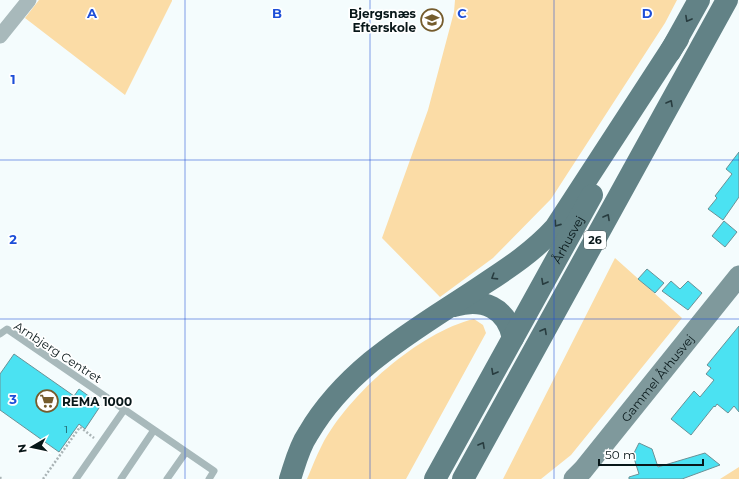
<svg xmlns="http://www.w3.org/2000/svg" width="739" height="479" font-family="Montserrat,sans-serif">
	<rect width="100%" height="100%" fill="#f4fcfd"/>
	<!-- green -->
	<path fill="#fbdca6" d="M39 0H172V1L125 95 25 18Z
		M455 0H677L665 23 551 199 493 258 440 297 382 238 428 110 454 12Z
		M615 258 682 318 571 455 541 479H503Z
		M474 319 483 325 486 333 406 479H307C312 468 316 456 322 445 348 395 419 332 474 319Z
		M739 467V479H720Z"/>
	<!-- building -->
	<path fill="#4be2f2" stroke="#6b9196" d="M739 152V197L723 220 708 209 717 198 715 196 732 174 726 169Z
		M724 221 737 232 725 247 712 236Z
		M647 269 664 283 655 293 638 279Z
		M671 281 680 289 688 281 702 293 688 310 662 291Z
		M739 326V412L734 406 728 413 717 404 715 407 714 406 691 435 671 419 694 391 700 397 714 380 706 374 711 368 707 365Z
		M14 354 74 396 79 389 101 405 85 429 79 424 59 452 0 410V374Z
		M639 443 652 449 658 467 705 453 720 465 682 479H629V477L639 474 633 455Z"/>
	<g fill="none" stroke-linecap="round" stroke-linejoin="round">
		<!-- path -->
		<path stroke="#aab4b6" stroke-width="2.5" stroke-dasharray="2 2" stroke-linecap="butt" d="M0 477 1 479
			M43 479 80 427 94 438"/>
		<!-- lane -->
		<path stroke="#a8b9bb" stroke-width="7" d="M0 334 7 329 214 471 209 479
			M76 479 124 410
			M121 479 154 430
			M167 479 186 452"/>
		<!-- street -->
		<path stroke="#a8b9bb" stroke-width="15" d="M0 36 29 0"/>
		<!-- secondary -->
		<path stroke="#7f999c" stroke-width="21" id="s1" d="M574 479 583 470 739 276"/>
		<!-- primary -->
		<g stroke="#628286" stroke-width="22">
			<path d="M670 52 699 0"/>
			<path d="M454 306C483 297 507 308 513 338"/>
			<path d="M290 479C295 464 299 447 308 434 349 364 419 328 484 284 510 267 534 251 555 228L678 39"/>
			<path id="s2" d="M435 479 592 195"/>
			<path d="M463 479 727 0"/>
		</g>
	</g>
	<!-- one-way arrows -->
	<defs><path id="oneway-chevron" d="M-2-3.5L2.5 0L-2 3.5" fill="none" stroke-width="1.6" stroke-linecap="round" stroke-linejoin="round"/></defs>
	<g stroke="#283c3f">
		<use href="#oneway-chevron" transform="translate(688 19) rotate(119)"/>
		<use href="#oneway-chevron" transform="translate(670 103) rotate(-61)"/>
		<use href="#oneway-chevron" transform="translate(607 217) rotate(-61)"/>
		<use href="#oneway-chevron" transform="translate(557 224) rotate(125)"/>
		<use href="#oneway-chevron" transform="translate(494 277) rotate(148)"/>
		<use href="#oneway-chevron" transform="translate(544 282) rotate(119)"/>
		<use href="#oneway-chevron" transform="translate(544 331) rotate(-61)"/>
		<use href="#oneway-chevron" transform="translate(494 372) rotate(119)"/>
		<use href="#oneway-chevron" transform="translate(482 445) rotate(-61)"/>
	</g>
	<!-- grid -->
	<path fill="none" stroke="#1d4ed8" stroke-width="1" stroke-opacity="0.55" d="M185 0V479M370 0V479M554 0V479M0 160H739M0 319H739"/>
	<!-- icons -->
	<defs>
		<g id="school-ring" transform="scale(1.15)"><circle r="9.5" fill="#fff" stroke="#755c2d" stroke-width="1.5"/><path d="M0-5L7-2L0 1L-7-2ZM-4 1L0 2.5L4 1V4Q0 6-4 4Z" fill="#755c2d"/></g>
		<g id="supermarket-ring" transform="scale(1.15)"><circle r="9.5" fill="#fff" stroke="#755c2d" stroke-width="1.5"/><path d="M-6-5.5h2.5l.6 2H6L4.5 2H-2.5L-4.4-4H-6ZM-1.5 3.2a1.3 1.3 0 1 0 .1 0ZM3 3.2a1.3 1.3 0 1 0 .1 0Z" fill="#755c2d"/></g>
	</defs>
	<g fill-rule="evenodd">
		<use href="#school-ring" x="432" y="20"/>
		<use href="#supermarket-ring" x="47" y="401"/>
	</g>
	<g text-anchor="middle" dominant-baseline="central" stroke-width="3.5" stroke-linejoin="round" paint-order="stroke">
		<!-- number labels -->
		<g font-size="10" fill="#194a4f">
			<text x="66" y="429">1</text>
		</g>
		<!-- shield labels -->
		<rect fill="#fff" stroke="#525d5e" stroke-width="1" x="584" y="231" width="22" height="18" rx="3"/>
		<g font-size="11" font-weight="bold" fill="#081719">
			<text x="595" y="240">26</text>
		</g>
		<!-- poi labels -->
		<g font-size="12" font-weight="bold" fill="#081719" stroke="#fff" text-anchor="end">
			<text x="416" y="13">Bjergsnæs<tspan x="416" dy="14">Efterskole</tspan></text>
			<text x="62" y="401" text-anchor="start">REMA 1000</text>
		</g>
		<!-- street labels -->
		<g font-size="12" fill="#081719" stroke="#fff">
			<text stroke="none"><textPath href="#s2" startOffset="274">Århusvej</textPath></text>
			<text transform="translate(58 352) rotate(33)">Arnbjerg Centret</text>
			<text stroke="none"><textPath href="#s1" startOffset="131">Gammel Århusvej</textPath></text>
		</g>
	</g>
	<g font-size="13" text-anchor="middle" font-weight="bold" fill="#1d4ed8" stroke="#fff" stroke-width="3.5" stroke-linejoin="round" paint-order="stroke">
		<text x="92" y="18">A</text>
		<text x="277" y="18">B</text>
		<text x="462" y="18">C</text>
		<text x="647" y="18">D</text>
		<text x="13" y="84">1</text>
		<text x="13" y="244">2</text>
		<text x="13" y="404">3</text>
	</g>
	<!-- north arrow -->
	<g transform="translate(32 447) rotate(261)" stroke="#ffffff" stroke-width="3" paint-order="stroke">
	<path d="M0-3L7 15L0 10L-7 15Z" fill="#081719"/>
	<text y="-6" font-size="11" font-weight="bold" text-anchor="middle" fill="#081719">N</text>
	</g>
	<!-- scale -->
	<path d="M599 459v6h104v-6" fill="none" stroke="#081719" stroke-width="2"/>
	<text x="605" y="459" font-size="12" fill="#081719" stroke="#ffffff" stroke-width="3" paint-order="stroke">50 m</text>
</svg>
